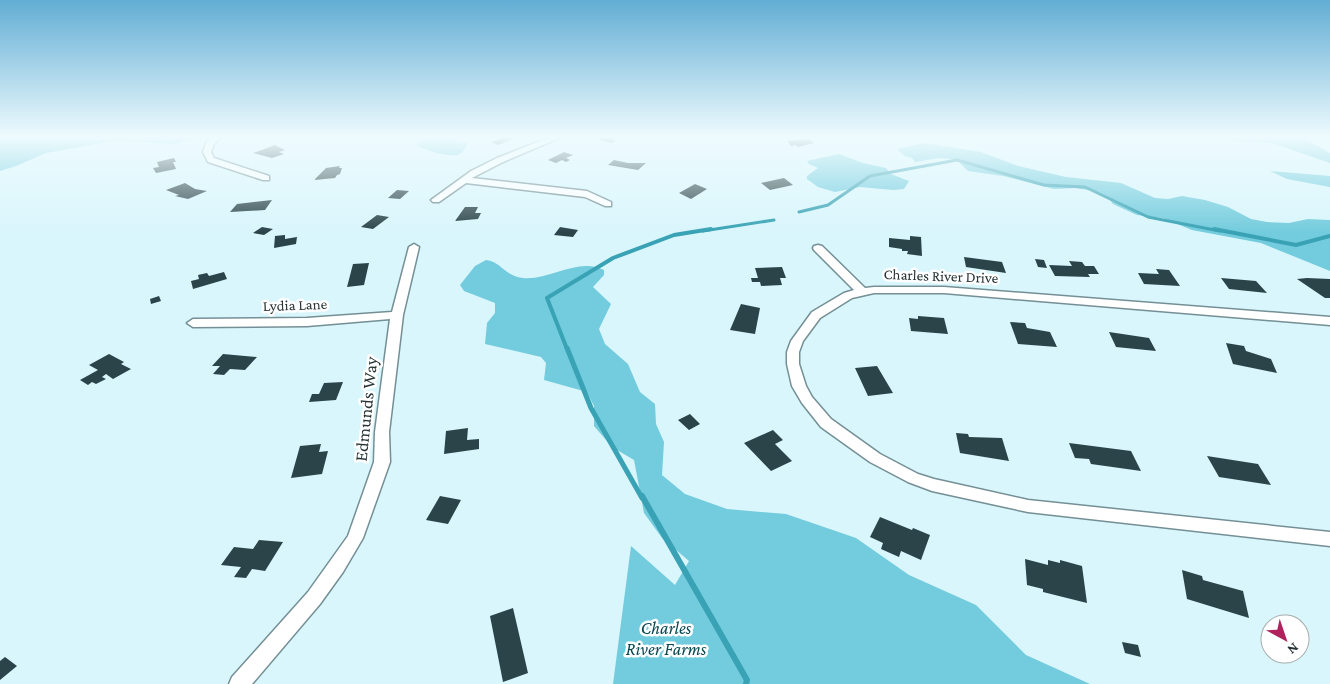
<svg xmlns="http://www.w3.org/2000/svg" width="1330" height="684" font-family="'Crimson Pro',serif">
	<rect width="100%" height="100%" fill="#d9f6fc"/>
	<!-- green -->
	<path fill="#73ccdd" d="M0 136H235L212 140 196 139 175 144 113 141 46 153 16 166 0 171Z
		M429 136H451L456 141 468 143C465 149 463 153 457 155 446 157 425 150 416 145Z
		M1214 136H1306L1303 138 1330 153V163L1272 143 1242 142Z
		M924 143 981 152 1018 166 1066 177 1121 183 1155 198 1168 199 1182 196 1205 200 1228 207 1251 219 1267 222 1289 223 1308 219 1330 220V271L1261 243 1192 230 1163 218 1137 215 1113 204 1107 196 1095 191 1075 188 1054 189 1003 176 968 171 958 161 951 159 939 158 915 162 912 158 905 156 897 149Z
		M839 154 863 163 886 168 891 174 909 181 904 189 893 190 860 187 835 192 818 187 807 179V176L818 168 809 164 807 161Z
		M1270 171 1330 176V187L1287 179Z
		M486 260C502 262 504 276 523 278 545 280 568 265 588 266 593 266 599 268 604 270V275L593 287 611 304 599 329 605 344 628 364 640 392 655 404 656 424 664 442 662 475 685 494 727 509 786 514 856 538 909 575 976 605 1026 655 1090 684H613L631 546 675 585 689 561 662 538 644 513 634 460 612 447 594 426V406L587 392 544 380 546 363 541 357 485 344 487 323 495 313V303L464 291 460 285 475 266Z"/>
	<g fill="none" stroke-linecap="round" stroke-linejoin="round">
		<!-- stream-far3 -->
		<path stroke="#39a3b5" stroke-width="3" d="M799 212 828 205 870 176 957 160 1044 185 1085 187 1148 217 1220 231
			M703 231 774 220"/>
		<!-- stream-far2 -->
		<path stroke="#39a3b5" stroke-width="4" d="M1214 229 1296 245 1330 236
			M567 349 547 298 613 258 674 235 711 229"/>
		<!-- stream-far1 -->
		<path stroke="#39a3b5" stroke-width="5" d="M567 348 591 408 642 498"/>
		<!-- stream -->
		<path stroke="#39a3b5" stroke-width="6" d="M642 496 747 680 746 684"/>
	</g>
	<!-- building -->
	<path fill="#2b4449" d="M508 136 515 138 498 145 491 142Z
		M604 136H618L612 140 616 141 611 143 598 139Z
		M810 139 814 143 798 147 796 145 791 146 787 141Z
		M275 145 285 150 279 152 284 154 272 158 253 153Z
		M564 152 573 155 566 158 570 160 566 162 562 160 556 163 548 160Z
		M174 158 176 162H173L176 169 156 173 153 168 159 167 157 162Z
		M614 160 628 163H646L638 170 608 165Z
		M340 166 339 168H342L340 174 337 175 335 178 314 180 326 168Z
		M784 178 793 185 770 190 761 183Z
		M185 183 195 189 207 191 188 199 175 196 179 195 166 190Z
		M695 184 707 189 691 199 679 193Z
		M397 190 409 191 400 199 388 198Z
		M272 200 265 210 230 212 237 204Z
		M465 207H478L475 213H481L478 219 455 221Z
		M377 215 389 217 373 229 361 227Z
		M262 227 273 229 264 235 253 233Z
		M560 227 578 230 573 237 554 235Z
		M285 235V239L297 237 296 244 274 248 275 236Z
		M910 236 921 237 922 256 907 254 908 251H902V249L889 247V238L910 240Z
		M964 257 1002 262 1006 273 966 267Z
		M1035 259 1044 260 1047 268 1038 267Z
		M1069 261 1082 262 1085 266H1094L1099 274H1088L1090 277 1055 276 1049 265 1072 266Z
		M369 263 364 285 347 287 353 264Z
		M782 267 786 278H780L782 285 761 286 760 282H752L751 278H758L755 268Z
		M1156 269 1169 270 1180 286 1144 284 1138 273 1159 274Z
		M224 272 227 279 193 289 191 281 199 279 198 275 207 273 209 276Z
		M1221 278 1256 281 1267 293 1229 289Z
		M1307 278 1330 279V298H1325L1297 279Z
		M159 296 161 301 151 304 150 299Z
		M741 304 760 308 755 334 730 330Z
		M918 316 944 318 948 334 911 331 909 318 918 319Z
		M1010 322 1025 323 1027 328 1050 332 1057 347 1018 344Z
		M1109 332 1149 338 1156 351 1116 347Z
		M1226 343 1244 346 1246 351 1271 359 1277 373 1233 364Z
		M109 354 124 362 121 364 131 369 113 379 106 374 102 377 106 379 96 384 92 382 88 385 80 380 98 370 89 365Z
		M223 354 257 357 245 370 230 369 224 375 213 374 220 366H212Z
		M877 366 893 393 868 396 855 368Z
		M343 382 336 400 309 402 312 394H319L324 383Z
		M690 414 700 424 689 430 678 420Z
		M468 428 467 440 479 439V449L444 454 446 431Z
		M773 430 783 440 775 444 792 461 771 471 744 443Z
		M956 433 968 434 969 437 1002 438 1009 461 960 453Z
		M1069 443 1131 451 1141 471 1091 464 1089 459 1075 458Z
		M321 444 319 452 328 451 322 474 291 478 300 446Z
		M1207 456 1258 464 1271 485 1219 477Z
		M440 496 461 500 448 524 426 520Z
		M880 517 912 530 913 528 930 535 921 560 901 551 899 557 881 549 883 543 870 537Z
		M259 540 283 542 265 571 252 569 246 578 234 577 241 567 221 565 234 547 253 549Z
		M1025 559 1048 565V560L1060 563V560L1082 566 1087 603 1043 592V589L1027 585Z
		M1182 570 1202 576 1203 580 1243 591 1249 618 1187 599Z
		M513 608 528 673 503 682 490 616Z
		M1122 642 1138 645 1141 657 1125 653Z
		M5 657 17 666 0 680V661Z"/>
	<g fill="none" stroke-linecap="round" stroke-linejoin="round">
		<!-- street casing -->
		<g stroke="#748f95" stroke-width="3">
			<path id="street" d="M212 136H221L214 144 211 152 214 158 269 176V180H263L208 162 203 152 206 143Z
				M553 136H564L503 162 472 178 587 191 611 202V206H605L585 197 466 183 439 202H433L431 200 471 171 497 158Z
				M414 244 419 247 403 315 389 432 390 462 363 538 343 572 320 604 252 684H229L232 677 308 592 348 536 374 462 375 432 390 319 307 326 193 327 187 323 193 319 307 318 392 312 409 247Z
				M818 245 822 246 865 288 874 287H944L1330 317V325L944 293H874L852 298 820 318 803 341 799 352V364L806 386 812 397 831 419 880 454 918 474 934 479 1028 500 1330 532V546L1028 512 932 491 908 482 870 462 821 427 802 403 792 386 787 364V352L791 341 812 312 844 293 854 290 814 250 813 248 814 246Z"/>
		</g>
		<!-- street -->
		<use href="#street" fill="#fff" fill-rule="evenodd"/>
	</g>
	<!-- sky -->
	<linearGradient id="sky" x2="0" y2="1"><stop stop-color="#62add4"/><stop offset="0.59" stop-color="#eefbfe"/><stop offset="1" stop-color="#eefbfe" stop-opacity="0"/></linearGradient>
	<rect width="1330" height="232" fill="url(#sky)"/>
	<g text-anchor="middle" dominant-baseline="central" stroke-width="5" stroke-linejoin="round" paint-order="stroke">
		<!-- street labels -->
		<g font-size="15" fill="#263234" stroke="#fff">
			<text transform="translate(941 276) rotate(2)">Charles River Drive</text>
			<text transform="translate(295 305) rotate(-2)">Lydia Lane</text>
		</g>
		<!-- near-street labels -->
		<g font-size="18" fill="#263234" stroke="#fff">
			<text transform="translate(366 409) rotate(-84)">Edmunds Way</text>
		</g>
		<!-- near-park labels -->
		<g font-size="18" font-style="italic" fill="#074751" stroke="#fff">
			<text x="666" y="628">Charles<tspan x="666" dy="21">River Farms</tspan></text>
		</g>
	</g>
	<!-- north arrow -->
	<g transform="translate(1285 639) rotate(140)"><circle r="24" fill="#ffffff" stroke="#a8adae"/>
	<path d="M0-4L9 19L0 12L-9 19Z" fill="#af225d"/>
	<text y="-8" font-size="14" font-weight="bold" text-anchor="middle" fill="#263234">N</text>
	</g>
</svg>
